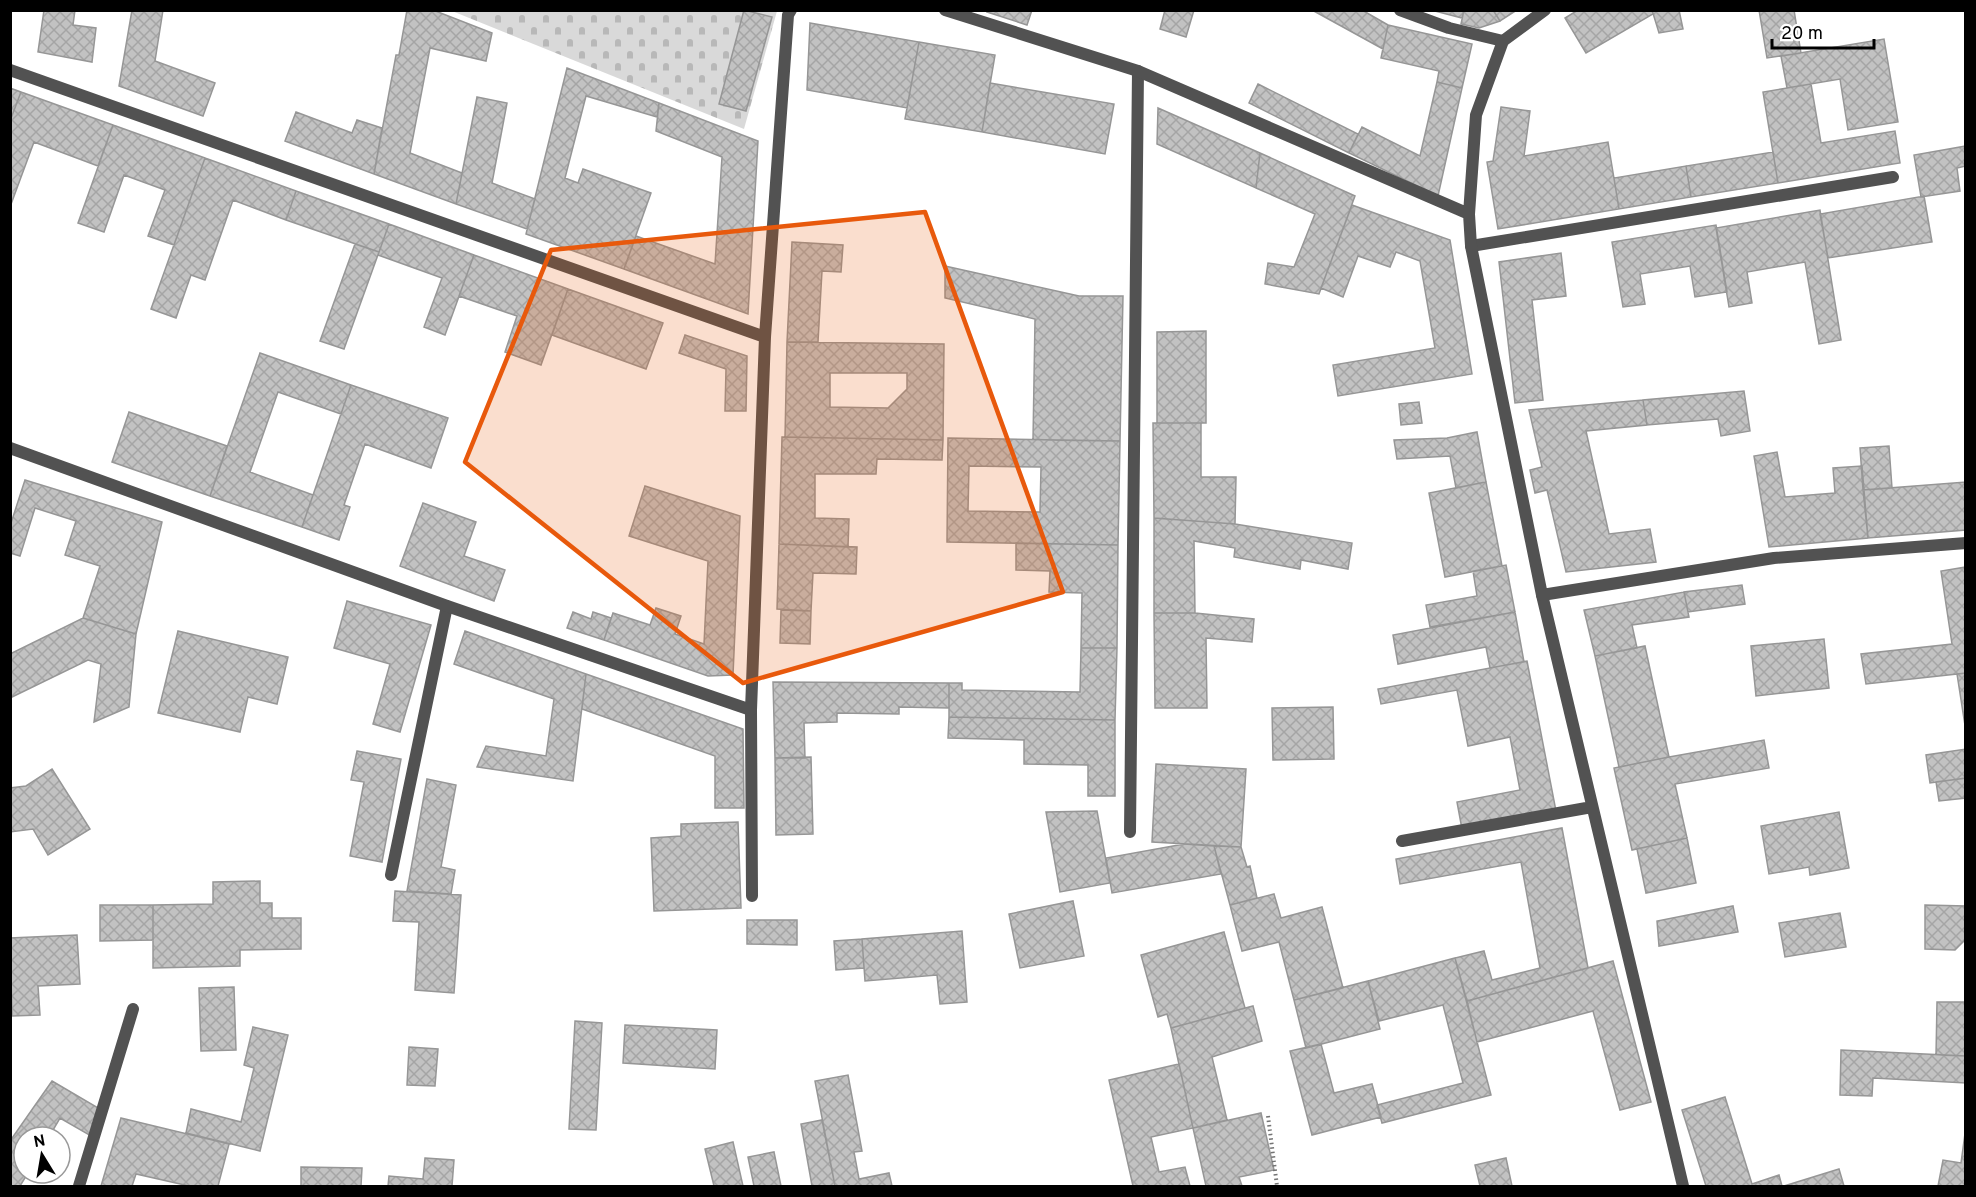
<svg xmlns="http://www.w3.org/2000/svg" width="1976" height="1197" font-family="Overpass,sans-serif">
	<defs>
		<pattern id="cemetery-stones" width="16" height="16" patternUnits="userSpaceOnUse" patternTransform="scale(1.5)"><rect width="16" height="16" fill="#d9d9d9"/><path d="M2 7V4a2 2 0 0 1 4 0v3zM10 15v-3a2 2 0 0 1 4 0v3z" fill="#b8b8b8"/></pattern>
		<pattern id="building-cross-hatch" width="8" height="8" patternUnits="userSpaceOnUse" patternTransform="scale(1.5)"><rect width="8" height="8" fill="#c2c2c2"/><path d="M0 0l8 8M0 8l8-8" fill="none" stroke="#a5a5a5"/></pattern>
	</defs>
	<rect width="100%" height="100%" fill="#fff"/>
	<!-- cemetery -->
	<path fill="url(#cemetery-stones)" d="M452 11H777L744 129Z"/>
	<!-- building -->
	<path fill="url(#building-cross-hatch)" stroke="#969696" stroke-width="1.5" fill-rule="evenodd" d="M44 10H75L73 25 96 28 92 62 38 52Z
		M132 10H163L155 61 215 83 203 116 119 86Z
		M407 10H433L492 33 486 61 430 48 410 153 462 173 456 204 374 174 396 55H399Z
		M744 10 772 17 746 111 719 104Z
		M988 10H1032L1027 25 987 12Z
		M1165 10H1194L1186 37 1160 29Z
		M1312 10H1362L1388 25 1383 49Z
		M1431 10H1464L1462 18Z
		M1464 10H1493L1500 21 1479 28 1461 24Z
		M1493 10H1517L1500 21Z
		M1578 10H1652L1653 14 1586 53 1565 18Z
		M1652 10H1679L1683 29 1659 33Z
		M1759 10H1794L1801 53 1767 58Z
		M810 23 919 42 907 108 807 90Z
		M1388 25 1472 44 1462 88 1437 82 1439 71 1381 58Z
		M1884 39 1898 122 1848 130 1840 79 1787 88 1781 56Z
		M919 42 995 55 982 132 905 119Z
		M567 68 659 103 657 117 586 96 565 178 578 183 583 169 651 193 624 269 526 234Z
		M1437 82 1462 88 1438 196 1349 153 1362 127 1420 156Z
		M990 83 1114 104 1105 154 982 132Z
		M1258 84 1358 134 1349 153 1249 103Z
		M1811 84 1821 143 1895 131 1900 163 1778 183 1763 92Z
		M10 88 21 92 10 121Z
		M21 92 113 125 98 166 34 142 10 207V121Z
		M477 97 507 103 492 183 535 199 527 229 456 204Z
		M659 103 758 141 748 314 624 269 636 236 715 264 722 157 656 131Z
		M1501 107 1530 111 1524 156 1608 142 1619 209 1498 229 1487 162 1493 161Z
		M1158 108 1260 153 1256 188 1157 144Z
		M296 112 352 133 357 120 382 128 374 174 285 141Z
		M113 125 205 158 174 245 148 236 165 190 124 175 104 232 78 223Z
		M1966 146V166L1957 168 1960 191 1921 197 1914 155Z
		M1773 152 1778 183 1691 197 1686 166Z
		M1260 153 1355 196 1319 294 1265 284 1268 263 1294 267 1315 214 1256 188Z
		M205 158 296 191 286 220 233 200 205 280 191 275 176 318 151 309Z
		M1686 166 1691 197 1619 209 1614 178Z
		M296 191 389 224 379 252 286 220Z
		M1924 196 1932 242 1828 258 1820 214Z
		M1352 205 1450 240 1472 374 1338 396 1333 365 1435 348 1420 261 1396 252 1390 267 1358 256 1343 297 1321 288Z
		M1820 210 1841 340 1819 344 1805 262 1747 272 1752 303 1729 307 1716 228Z
		M389 224 474 255 445 335 424 327 442 278 378 255Z
		M1716 225 1727 292 1695 297 1690 266 1640 274 1645 304 1623 307 1612 242Z
		M792 242 843 245 841 272 822 271 818 342H787Z
		M355 244 379 252 344 349 320 341Z
		M1561 253 1566 296 1532 300 1543 400 1515 403 1499 262Z
		M474 255 568 289 541 365 505 352 517 316 459 296Z
		M945 266 1079 296H1123L1120 441 1033 440 1035 319 945 298Z
		M568 289 663 323 646 369 552 335Z
		M1206 331V423H1157V332Z
		M685 335 747 356 746 411H725L726 369 679 353Z
		M787 342 944 344 943 440 785 437ZM830 373H907V389L888 408 830 407Z
		M260 353 351 385 341 414 278 392 250 472 313 495 302 527 210 496Z
		M351 385 448 418 431 468 365 444 344 505 350 507 339 540 302 527Z
		M1744 391 1750 431 1721 436 1718 419 1647 425 1643 400Z
		M1643 400 1647 425 1586 431 1609 534 1650 529 1656 562 1566 572 1547 490 1535 493 1530 470 1542 467 1529 410Z
		M1419 402 1422 423 1401 425 1399 404Z
		M129 412 227 446 210 496 112 462Z
		M1153 423H1201V477H1236L1235 524 1154 518Z
		M1477 432 1486 482 1456 488 1450 456 1397 459 1394 440 1447 438Z
		M782 437 943 440 942 460 877 459 876 474H815V518L849 519 848 547 779 544Z
		M948 438 1120 441 1118 545 947 542ZM969 466 1041 467 1040 512 968 511Z
		M1889 446 1892 488 1863 490 1860 448Z
		M1777 452 1785 497 1835 493 1833 468 1862 466 1868 538 1769 547 1754 456Z
		M25 480 162 522 136 634 83 618 100 566 65 555 76 521 35 508 20 556 10 553V526Z
		M1486 482 1502 566 1445 577 1429 493Z
		M1966 482V530L1868 538 1863 490Z
		M645 486 740 516 733 675 708 676 604 640 613 613 650 625 656 608 681 616 675 634 704 644 708 561 629 536Z
		M423 503 476 522 464 556 505 570 494 601 400 566Z
		M1154 518 1235 524 1352 543 1348 569 1301 560 1300 569 1234 557 1235 548 1194 541 1195 613H1154Z
		M1016 543 1118 545 1117 648H1081L1082 593 1049 592 1050 571 1016 570Z
		M779 544 857 547 856 574 813 573 811 611 777 609Z
		M1506 565 1515 612 1430 627 1426 605 1477 596 1473 571Z
		M1966 567V673L1866 684 1861 654 1952 644 1941 571Z
		M1742 585 1745 604 1688 612 1684 592Z
		M1684 592 1689 617 1632 625 1637 648 1595 656 1584 610Z
		M347 601 431 625 400 732 373 724 390 664 334 648Z
		M781 610 811 611 810 644 780 643Z
		M573 612 591 619 593 612 611 618 604 640 567 628Z
		M1515 612 1524 662 1490 668 1486 647 1398 664 1393 635Z
		M1154 613H1195L1254 619 1252 642 1206 638 1207 708H1155Z
		M83 618 136 634 129 707 94 722 101 664 88 660 10 698V654Z
		M178 631 288 657 277 704 248 697 240 732 158 713Z
		M465 631 586 674 573 781 477 767 486 746 546 756 554 699 454 664Z
		M1824 639 1829 688 1756 696 1751 646Z
		M1645 646 1669 757 1619 767 1595 656Z
		M1081 648H1117L1115 720 949 717V683H962V690L1080 692Z
		M1527 661 1556 811 1462 829 1457 802 1520 790 1510 737 1468 746 1457 690 1381 704 1378 689Z
		M1966 673V732L1957 674Z
		M586 674 743 729 744 808H715V756L582 709Z
		M773 682 949 683V708L899 707V714L837 713V722L804 723 805 758H775Z
		M1333 707 1334 759 1273 760 1272 708Z
		M949 717 1115 720V796H1088V765L1024 764V740L948 738Z
		M1764 740 1769 768 1675 784 1687 838 1632 850 1614 768 1669 757Z
		M1966 749V778L1930 783 1926 755Z
		M357 751 401 759 382 862 350 856 364 782 351 780Z
		M811 757 813 834 776 835 775 758Z
		M1156 764 1246 769 1241 847 1152 842Z
		M52 769 90 829 48 855 33 829 10 832V788L26 786Z
		M1966 778V798L1939 801 1936 782Z
		M427 779 456 785 441 867 455 870 451 894 407 891Z
		M1097 811 1110 883 1060 892 1046 812Z
		M1839 812 1849 868 1810 875 1809 867 1769 874 1761 826Z
		M738 822 741 908 654 911 651 838 681 836V824Z
		M1562 828 1588 968 1467 1001 1455 958 1484 951 1492 980 1540 968 1521 862 1400 884 1396 859Z
		M1687 838 1696 883 1646 893 1637 849Z
		M1184 844 1214 846 1221 874 1112 893 1106 858Z
		M1214 846 1241 847 1247 867 1250 866 1257 898 1230 905Z
		M260 881V903H272V918H301V949L240 950V966L153 968V905L213 904V882Z
		M395 891 461 895 454 993 415 990 419 922 393 921Z
		M1274 894 1281 918 1322 907 1343 988 1294 1000 1279 942 1242 951 1230 905Z
		M1073 901 1084 956 1020 968 1009 914Z
		M100 905H153V940L100 941Z
		M1925 905 1966 906V939L1955 950 1925 949Z
		M1733 906 1738 932 1659 946 1657 921Z
		M1840 913 1846 947 1785 957 1779 923Z
		M747 920H797V945L747 944Z
		M962 931 967 1002 940 1004 937 975 865 981 862 939Z
		M1224 932 1245 1008 1171 1028 1167 1014 1158 1017 1141 955Z
		M77 935 80 984 38 986 40 1015 12 1016 10 938Z
		M862 939 864 968 836 970 834 941Z
		M1455 958 1491 1095 1382 1123 1377 1105 1463 1083 1443 1005 1379 1021 1368 981Z
		M1613 961 1651 1102 1620 1110 1593 1011 1477 1042 1467 1001Z
		M1368 981 1380 1029 1306 1048 1294 1000Z
		M234 987 236 1050 201 1051 199 988Z
		M1937 1002H1966V1056L1936 1055Z
		M1253 1006 1262 1041 1212 1057 1227 1120 1193 1128 1171 1028Z
		M575 1021 602 1023 596 1130 569 1129Z
		M625 1025 717 1030 715 1069 623 1063Z
		M253 1027 288 1035 260 1151 186 1133 191 1109 241 1122 254 1068 244 1065Z
		M1321 1044 1334 1093 1372 1084 1381 1117 1312 1135 1290 1051Z
		M409 1047 438 1049 435 1086 407 1085Z
		M1841 1050 1966 1056V1083L1873 1078 1872 1096 1840 1095Z
		M1179 1064 1193 1128 1151 1137 1159 1172 1185 1167 1190 1186H1133L1109 1080Z
		M848 1075 862 1151 854 1152 859 1179 889 1173 892 1186H835L815 1081Z
		M52 1081 100 1109 91 1136 60 1118 49 1137H24V1173H28L20 1186H10V1141Z
		M1725 1097 1752 1184 1779 1175 1782 1186H1706L1682 1110Z
		M1261 1113 1274 1170 1239 1177 1242 1186H1206L1193 1128Z
		M121 1118 229 1144 218 1186H189L136 1174 132 1186H101Z
		M822 1120 835 1186H812L801 1124Z
		M1966 1126V1186H1938L1943 1160 1961 1163Z
		M733 1142 743 1186H714L705 1149Z
		M774 1152 781 1186H754L748 1157Z
		M425 1158 454 1160 452 1186H388L389 1176 423 1179Z
		M1506 1158 1512 1186H1480L1475 1165Z
		M301 1167 362 1168 361 1186H301Z
		M1839 1169 1844 1186H1784Z"/>
	<g fill="none" stroke-linecap="round" stroke-linejoin="round">
		<!-- path -->
		<path stroke="#747474" stroke-width="4" stroke-dasharray="1.5 3" stroke-linecap="butt" d="M1268 1116 1277 1186"/>
		<!-- service -->
		<path stroke="#525252" stroke-width="12" d="M1400 10 1449 28 1503 41
			M1471 246 1893 177
			M1542 595 1683 1186
			M751 710 752 896
			M1130 832 1138 71
			M1402 841 1592 807
			M391 875 447 606
			M79 1186 133 1009"/>
		<!-- minor -->
		<path stroke="#525252" stroke-width="12" d="M945 10 1138 71 1469 214
			M1545 10 1503 41 1476 115 1469 214 1471 246 1542 595 1774 558 1966 543
			M10 70 765 337
			M10 448 447 606 751 710 765 337 788 15 791 10"/>
	</g>
	<!-- marked area -->
	<path fill="#e8590c" fill-opacity="0.2" stroke="#e8590c" stroke-width="4.5" stroke-linejoin="round" d="M925 212 1063 592 743 683 465 462 551 250Z"/>
	<!-- border -->
	<rect width="1976" height="1197" fill="none" stroke="#000000" stroke-width="24"/>
	<!-- north arrow -->
	<g transform="translate(42 1155) rotate(349)"><circle r="28" fill="#ffffff" stroke="#999999" stroke-width="1.5"/>
	<path d="M0-4.5L10 22L0 15L-10 22Z" fill="#000000"/>
	<text y="-9" font-size="16" font-weight="bold" text-anchor="middle" fill="#000000">N</text>
	</g>
	<!-- scale -->
	<path d="M1772 39v9h102v-9" fill="none" stroke="#000000" stroke-width="3"/>
	<text x="1781" y="39" font-size="18" fill="#000000" stroke="#ffffff" stroke-width="4.5" paint-order="stroke">20 m</text>
</svg>
